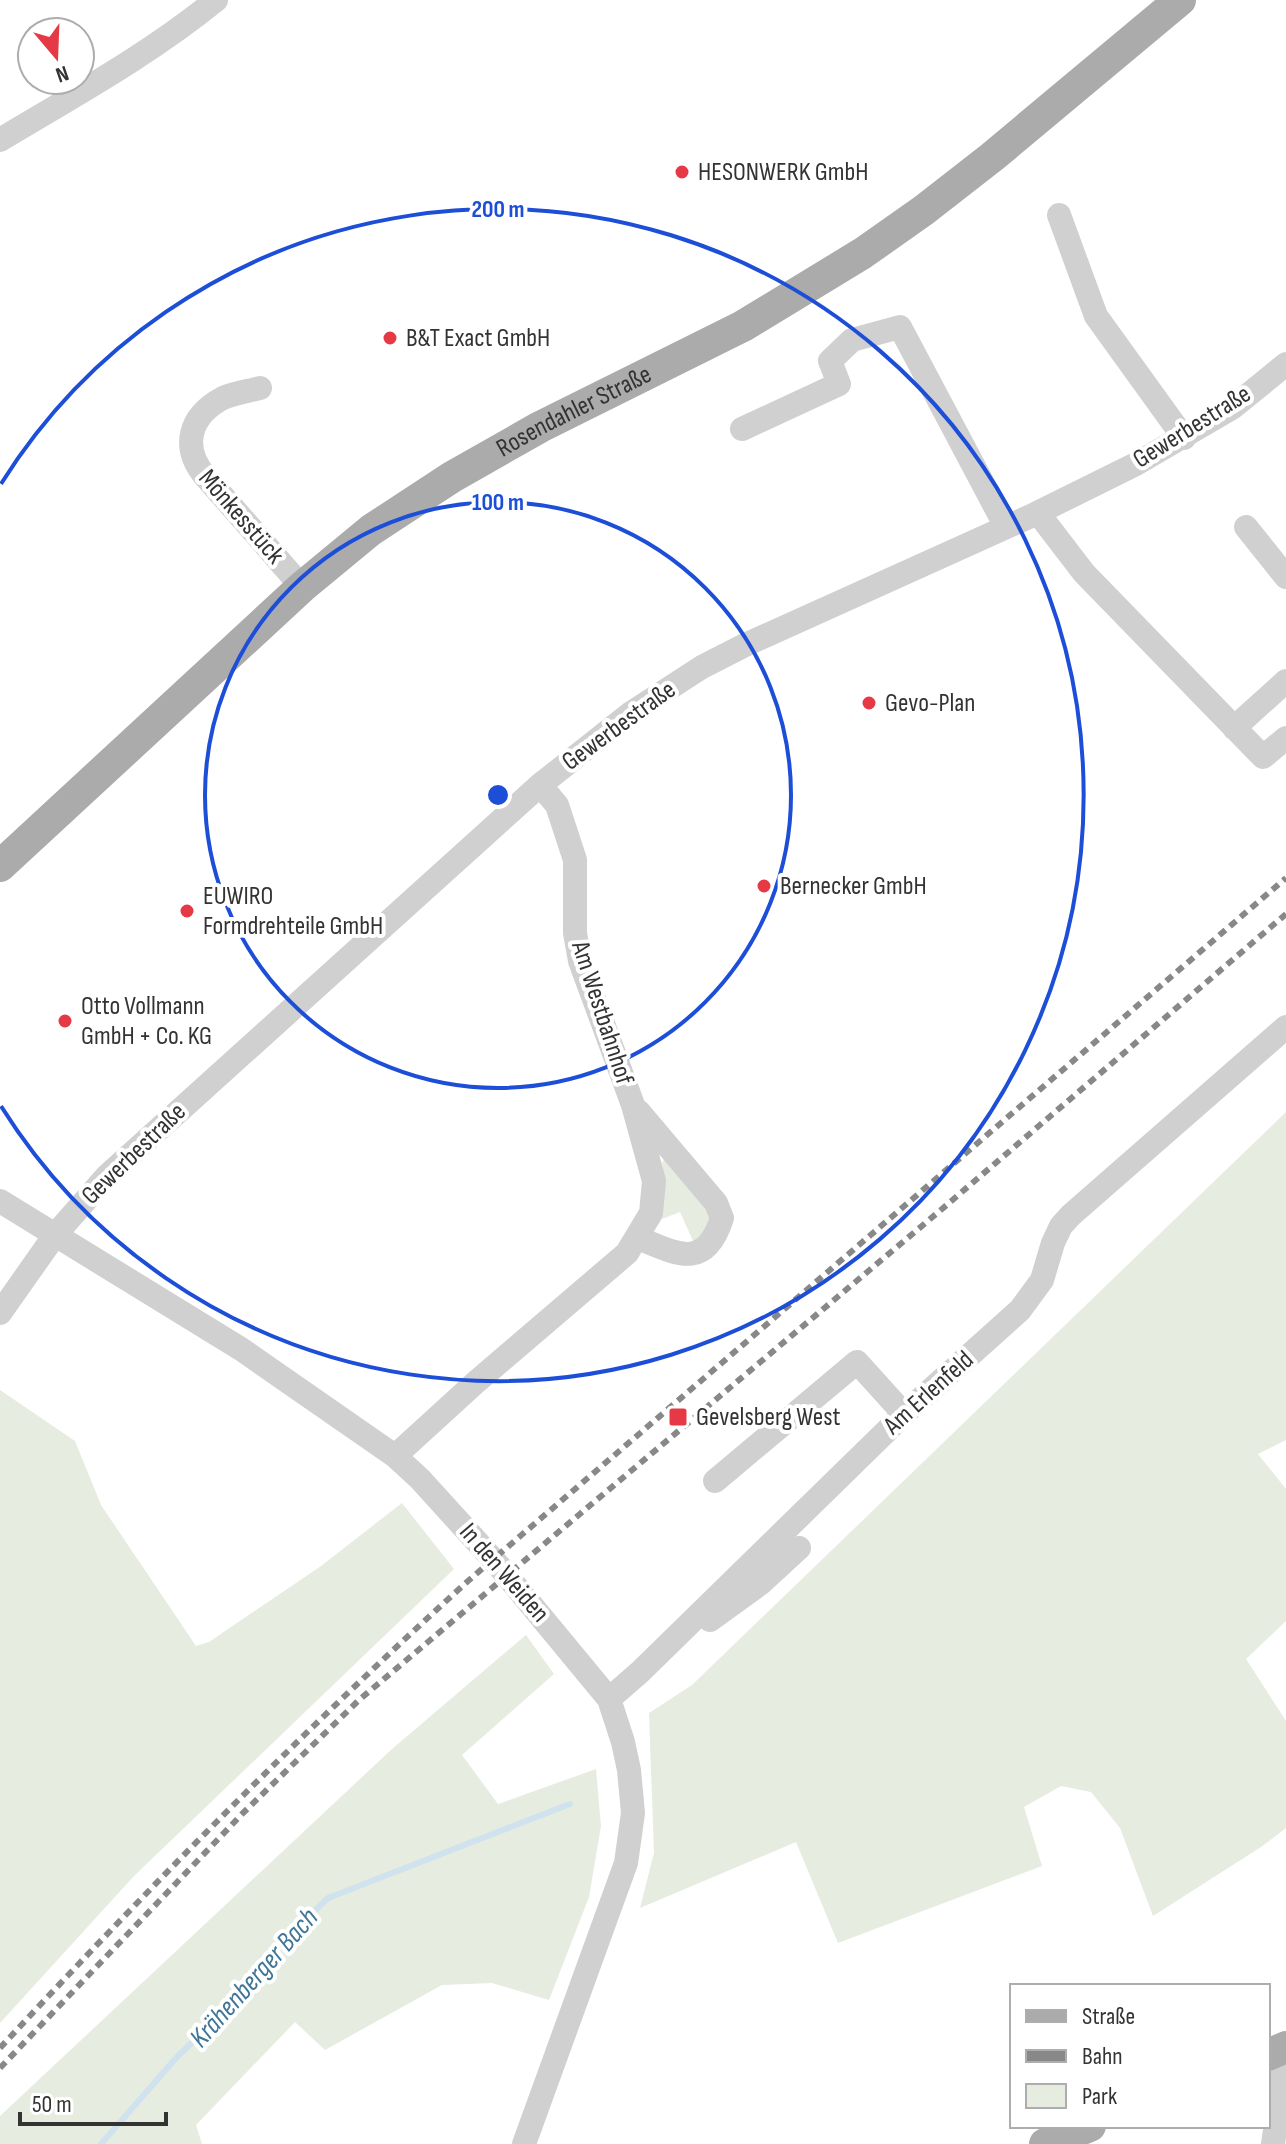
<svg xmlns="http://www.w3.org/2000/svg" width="1286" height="2144" font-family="'Sofia Sans Condensed',sans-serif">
	<rect width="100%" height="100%" fill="#fff"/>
	<!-- green -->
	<path fill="#e6ecdf" d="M1286 1112V1440L1258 1454 1286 1489V1621L1246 1659 1286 1721V1828L1261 1847 1153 1916 1120 1828 1091 1792 1061 1786 1024 1807 1042 1866 838 1943 796 1842 640 1908 654 1853 649 1713 692 1685Z
		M665 1159 707 1206 712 1219 707 1235 694 1243 680 1212 662 1219 664 1185 662 1162Z
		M0 1390 75 1441 101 1505 196 1646 209 1642 321 1566 402 1503 454 1569 134 1876 0 2023Z
		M526 1635 554 1674 462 1755 498 1804 596 1769 601 1826 589 1897 549 2000 492 1983 442 1985 325 2050 295 2022 196 2125 202 2144H0V2116L392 1749Z"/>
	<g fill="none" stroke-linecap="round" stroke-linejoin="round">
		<!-- stream -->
		<path stroke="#cfe2ee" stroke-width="6" d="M101 2144 176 2058 218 2017 257 1967 328 1898 570 1804"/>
		<!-- minor -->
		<path stroke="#d0d0d0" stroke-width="24" d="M0 140C73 96 150 54 216 0
			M1059 215 1096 316 1184 438
			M260 388C249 391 234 393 223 398 189 416 181 447 205 476L302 587
			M742 429 839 384 830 361 852 340 900 327 1006 527
			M1038 513 1084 573 1263 757 1286 738
			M1246 527 1286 577
			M1234 728 1286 681
			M0 1201 241 1349 395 1456 420 1479 499 1566 609 1699 623 1742 629 1770 633 1813 626 1863 524 2144
			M638 1238C677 1254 705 1271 722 1218L716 1203 639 1112
			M0 1313 55 1235 107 1176 540 785 631 713 702 667 745 645 1031 516 1136 464 1232 408 1286 364
			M395 1456 475 1383 627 1253 651 1213 654 1181 633 1105 580 961 575 933V860L557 805 540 785
			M715 1481 857 1362 904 1414
			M710 1620 761 1583 799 1548
			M609 1699 640 1672 904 1414 1020 1310 1042 1280 1053 1243 1061 1226 1071 1215 1286 1027
			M1273 2144 1283 2076 1275 2052"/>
		<!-- major -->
		<g stroke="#ababab" stroke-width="32">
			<path id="s1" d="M0 866 302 587 371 530 452 477 540 427 743 326 863 253 924 210 992 157 1180 0"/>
			<path d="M1268 2055 1286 2047"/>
			<path d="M1045 2144 1090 2126"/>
		</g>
		<!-- rail -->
		<path stroke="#888" stroke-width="6" stroke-dasharray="8 6" stroke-linecap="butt" d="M0 2048C150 1886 305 1729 468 1581L1286 878
			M0 2068 243 1813 359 1700 942 1209 1286 914"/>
	</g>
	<!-- distance rings -->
	<g fill="none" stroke="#1d4ed8" stroke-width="4">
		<circle cx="498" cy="795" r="293"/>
		<path d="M1 484A586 586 0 1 1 1 1106"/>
	</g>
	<!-- markers -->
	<g fill="#e63946" stroke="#fff" stroke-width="3">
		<circle cx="682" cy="172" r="8"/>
		<circle cx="390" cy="338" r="8"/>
		<circle cx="869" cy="703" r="8"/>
		<circle cx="764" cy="886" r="8"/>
		<circle cx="187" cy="911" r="8"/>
		<circle cx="65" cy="1021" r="8"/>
		<rect x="668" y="1407" width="20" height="20" rx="4"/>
	</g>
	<g text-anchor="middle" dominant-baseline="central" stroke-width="8" stroke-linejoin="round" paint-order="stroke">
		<!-- poi labels -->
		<g font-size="26" fill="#333" stroke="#fff" text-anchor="start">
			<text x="698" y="172">HESONWERK GmbH</text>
			<text x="406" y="338">B&amp;T Exact GmbH</text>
			<text x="885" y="703">Gevo-Plan</text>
			<text x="780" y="886">Bernecker GmbH</text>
			<text x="203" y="896">EUWIRO<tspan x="203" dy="30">Formdrehteile GmbH</tspan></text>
			<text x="81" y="1006">Otto Vollmann<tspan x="81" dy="30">GmbH + Co. KG</tspan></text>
			<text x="696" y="1417">Gevelsberg West</text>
		</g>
		<!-- street labels -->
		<g font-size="26" fill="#333" stroke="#fff">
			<text stroke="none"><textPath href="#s1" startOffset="736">Rosendahler Straße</textPath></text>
			<text transform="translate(1192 427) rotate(-32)">Gewerbestraße</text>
			<text transform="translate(241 517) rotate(49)">Mönkesstück</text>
			<text transform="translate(619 726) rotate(-36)">Gewerbestraße</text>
			<text transform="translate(602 1013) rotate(72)">Am Westbahnhof</text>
			<text transform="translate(134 1154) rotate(-44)">Gewerbestraße</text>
			<text transform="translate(929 1393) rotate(-42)">Am Erlenfeld</text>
			<text transform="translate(504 1573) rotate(49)">In den Weiden</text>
		</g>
		<!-- water labels -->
		<g font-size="28" font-style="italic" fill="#3f7597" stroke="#fff">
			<text transform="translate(254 1978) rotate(-48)">Krähenberger Bach</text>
		</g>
	</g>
	<circle cx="498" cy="795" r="12" fill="#1d4ed8" stroke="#fff" stroke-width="4"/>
	<g font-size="24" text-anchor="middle" font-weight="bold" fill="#1d4ed8" stroke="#fff" stroke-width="8" stroke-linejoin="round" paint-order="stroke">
		<text x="498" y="217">200 m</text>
		<text x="498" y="510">100 m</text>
	</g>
	<!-- legend -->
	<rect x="1010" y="1984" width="260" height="144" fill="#ffffff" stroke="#adadad" stroke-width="2"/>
	<rect x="1026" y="2010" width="40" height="12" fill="#ababab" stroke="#adadad" stroke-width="2"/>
	<text x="1082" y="2024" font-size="24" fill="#333333">Straße</text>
	<rect x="1026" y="2050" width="40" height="12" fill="#888888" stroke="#adadad" stroke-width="2"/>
	<text x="1082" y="2064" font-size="24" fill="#333333">Bahn</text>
	<rect x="1026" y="2084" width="40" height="24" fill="#e6ecdf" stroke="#adadad" stroke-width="2"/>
	<text x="1082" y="2104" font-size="24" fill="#333333">Park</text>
	<!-- north arrow -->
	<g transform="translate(56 56) rotate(161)"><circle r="38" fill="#ffffff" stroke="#adadad" stroke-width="2"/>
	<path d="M0-6L14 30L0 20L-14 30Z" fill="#e63946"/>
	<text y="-12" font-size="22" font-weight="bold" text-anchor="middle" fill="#333333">N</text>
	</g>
	<!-- scale -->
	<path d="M20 2112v12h146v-12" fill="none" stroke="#333333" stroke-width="4"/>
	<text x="32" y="2112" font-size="24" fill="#333333" stroke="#ffffff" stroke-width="6" paint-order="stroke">50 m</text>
</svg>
